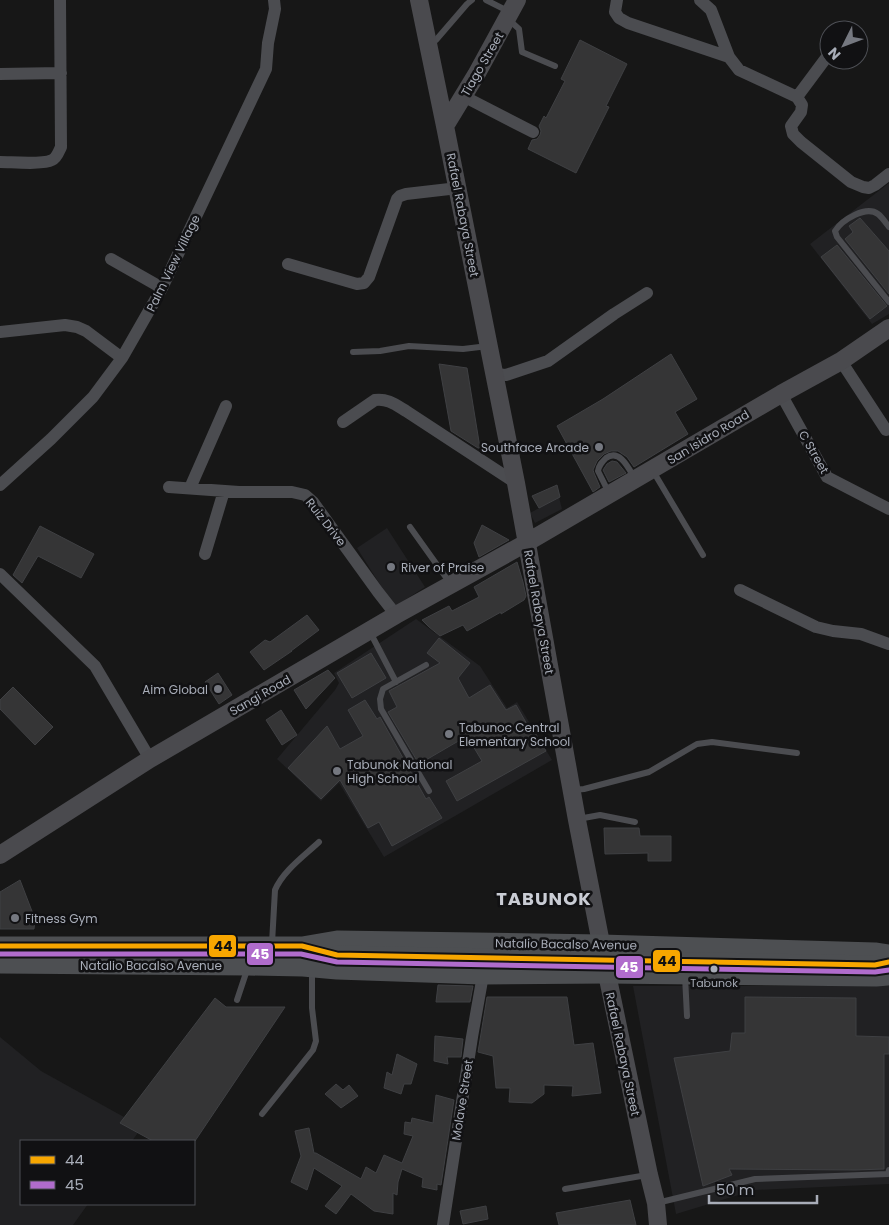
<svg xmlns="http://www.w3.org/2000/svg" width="889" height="1225" font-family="Poppins,sans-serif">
	<rect width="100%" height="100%" fill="#171717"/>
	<!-- built -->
	<path fill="#212123" d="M889 183V314L872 324 810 244Z
		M559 497 562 509 535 523 530 513Z
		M387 528 425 587 394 607 357 548Z
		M416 619 480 666 507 708 517 702 552 760 384 857 339 783 321 801 277 759 335 690 339 683 334 673Z
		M633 986H889V1184L755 1190 676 1214Z
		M0 1037 41 1071 142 1127 132 1141H21V1204H88L73 1225H0Z"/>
	<!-- building -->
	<path fill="#353536" stroke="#3f4043" d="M580 40 627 64 606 106 609 107 576 173 528 149 532 140 537 139 540 135 541 131 539 126 544 116 546 118 565 81 561 79Z
		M860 218 889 251V294L845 239 853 232 849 226Z
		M837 245 887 306 870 319 821 257Z
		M671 354 697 399 675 412 688 434 634 467 627 457 618 451H611L604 454 597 461 593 470 594 473 600 487 593 492 557 426 603 399Z
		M439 364 467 368 480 448H478L451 431Z
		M612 461 617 462 626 473 609 482 603 470 607 464Z
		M557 485 560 497 539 508 532 496Z
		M482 525 509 540 479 557 474 543Z
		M40 526 94 554 81 578 38 556 22 583 13 575Z
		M517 562 523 582 526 596 524 600 501 614V612L467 631 463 625 440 636 429 627 422 620 449 606 452 611 479 597 474 587Z
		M307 615 319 630 291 651H292L264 670 250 652 265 640 270 642Z
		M439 638 470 663 458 678 469 698 490 685 506 710 516 705 532 733 534 731 546 751 457 801 446 781 482 761 467 736 419 764 388 712 397 707 389 691 440 663 427 653Z
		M371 653 386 678 352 698 337 673Z
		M328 670 335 678 306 709 294 690Z
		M218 673 232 695 219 704 205 682Z
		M13 687 53 727 35 745 0 709V700Z
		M365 700 377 719 380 717 426 799 429 797 442 818 392 846 379 822 368 828 340 780 321 799 288 768 327 726 340 749 363 736 348 710Z
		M281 710 297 735 282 745 266 720Z
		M604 828H639L640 836H671V861H648V853L605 854Z
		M20 880 35 919 34 929H0V892Z
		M438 985 473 986 470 1002H436Z
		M487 997H567L574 1045 593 1043 601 1093 572 1096 573 1086 544 1085V1094L532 1103 509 1102 510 1088H496L493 1056 478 1052Z
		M745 997 856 998V1036L889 1037V1054H884V1169L855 1170 729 1169 732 1175 703 1186 674 1058 730 1051 732 1033H745Z
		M215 998 226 1007H285L195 1141H153L120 1123Z
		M435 1036 463 1039 461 1057H447L448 1064 434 1061Z
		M397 1054 417 1064 411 1084H404L401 1094 384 1088 387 1072 392 1075Z
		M336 1084 343 1090 349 1085 358 1096 341 1108 325 1094Z
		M436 1095 454 1100 441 1185 437 1184V1190L422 1187 423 1178 402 1169 398 1182 397 1195 393 1193V1214L374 1211 351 1194 336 1214 325 1206 342 1186 314 1168 307 1190 291 1182 301 1156 295 1131 309 1128 314 1153H316L361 1179 366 1167 376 1173 384 1155 402 1163 413 1136 404 1134 405 1122 411 1123 412 1118 433 1123Z
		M630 1200 636 1225H559L556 1213Z
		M486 1206 488 1219 463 1224 460 1211Z"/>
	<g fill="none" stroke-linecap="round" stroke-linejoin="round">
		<!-- lane -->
		<path stroke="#4b4c50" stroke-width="6" d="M486 0 510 12
			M508 19 519 29 522 52 555 66
			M430 44 436 40 467 4 472 0
			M889 227C886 223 882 217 878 214 866 205 842 220 835 231L837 237 889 302
			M353 352 380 351 409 346 463 349 488 346
			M653 471 703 555
			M609 493 598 471C599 465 602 462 606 458 620 448 629 469 635 479
			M410 527 450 583
			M370 632 396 682
			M426 665 383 689 380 699 381 709 429 791
			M574 790 584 789 649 772 697 744 712 742 797 753
			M578 819 600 815 635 822
			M272 943 275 890C283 871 304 856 319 842
			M685 976 687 1016
			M237 1000 248 967
			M262 1114 313 1050 316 1041 312 1008V970
			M565 1189 647 1175
			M657 1203 755 1179 888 1174 889 1170"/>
		<!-- street -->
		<path stroke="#4b4c50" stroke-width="12" d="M617 0 615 12 619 18 628 23 729 57
			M700 0 711 10 729 57 739 70 797 97 802 105 801 112 791 126 793 134 801 142 851 182 863 187 869 188 875 185 889 174
			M0 74 61 73
			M463 96 533 132
			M797 97 829 54
			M0 162C12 162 42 165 52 160 57 158 59 151 61 147L60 0
			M111 259 162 288
			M288 264 357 284 364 283 369 277 397 199 400 196 406 194 458 188
			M0 332 65 325 77 327 86 331 122 358
			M841 361 886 430
			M495 374 506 375 548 361 614 314 647 293
			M781 394 827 477 889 509
			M343 422 375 400C387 398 396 405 406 411L516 483
			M0 485 51 439 93 397 122 358 162 288 266 69 268 43 275 9 274 0
			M169 487 239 492H292L305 495 313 502 378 592 396 615
			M190 488 226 406
			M205 554 224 491
			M0 574 95 666 150 759
			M740 590 816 627 833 631 861 634 889 644
			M443 1225 472 1037 483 975"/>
		<!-- secondary -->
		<path stroke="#4a4a4e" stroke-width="18" d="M419 0 445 126 516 483 577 820 607 974 649 1175 656 1203 658 1225
			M445 126 476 75 517 0
			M0 855 150 759 396 615 526 543 781 394 841 361 889 328"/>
		<!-- primary -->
		<path stroke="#4d4f52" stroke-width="19" d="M0 946H302L337 940 601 944 875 952 889 954
			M0 964 249 966 303 967 337 970 483 975 607 974 876 977 889 976"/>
		<!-- primary-bridge -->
		<path stroke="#4d4f52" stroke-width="19" d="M337 955 875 965"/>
		<!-- bus-1 casing -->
		<g stroke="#111113" stroke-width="9">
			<path id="bus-1" d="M0 946H302L337 955 875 965 889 962"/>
		</g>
		<!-- bus-2 casing -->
		<g stroke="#111113" stroke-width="9">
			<path id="bus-2" d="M0 954H301L337 962 875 972 889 970"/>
		</g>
		<!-- bus-1 -->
		<use href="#bus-1" stroke="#f7a600" stroke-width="5"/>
		<!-- bus-2 -->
		<use href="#bus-2" stroke="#b06ccc" stroke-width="5"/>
	</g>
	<!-- markers -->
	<g fill="#757880" stroke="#111113" stroke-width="2">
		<circle cx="599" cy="447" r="5"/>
		<circle cx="391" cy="567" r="5"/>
		<circle cx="218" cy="689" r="5"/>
		<circle cx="449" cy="734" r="5"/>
		<circle cx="337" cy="771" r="5"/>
		<circle cx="15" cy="918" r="5"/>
	</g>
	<circle fill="#a8adb8" stroke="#111113" stroke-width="2" cx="714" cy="969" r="4.5"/>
	<g text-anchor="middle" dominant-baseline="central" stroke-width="5" stroke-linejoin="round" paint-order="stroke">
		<!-- bus labels -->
		<g font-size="11" fill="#a8adb8" stroke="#111113">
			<text x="714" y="983">Tabunok</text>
		</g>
		<!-- street labels -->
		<g font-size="12" fill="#a8adb8" stroke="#111113">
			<text transform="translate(482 64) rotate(-60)">Tiago Street</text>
			<text transform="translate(463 215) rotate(79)">Rafael Rabaya Street</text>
			<text transform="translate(173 263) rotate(-64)">Palm View Village</text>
			<text transform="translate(708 437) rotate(-31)">San Isidro Road</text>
			<text transform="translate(814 452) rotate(60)">C Street</text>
			<text transform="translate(326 522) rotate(52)">Ruiz Drive</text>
			<text transform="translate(539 612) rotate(80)">Rafael Rabaya Street</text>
			<text transform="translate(260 695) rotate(-30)">Sangi Road</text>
			<text transform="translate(566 944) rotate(1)">Natalio Bacalso Avenue</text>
			<text x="151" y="965">Natalio Bacalso Avenue</text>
			<text transform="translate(623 1054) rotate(78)">Rafael Rabaya Street</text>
			<text transform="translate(462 1100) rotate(-81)">Molave Street</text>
		</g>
		<!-- poi labels -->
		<g font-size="12" fill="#a8adb8" stroke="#111113" text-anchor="start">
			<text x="589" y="447" text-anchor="end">Southface Arcade</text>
			<text x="401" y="567">River of Praise</text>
			<text x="208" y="689" text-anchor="end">Aim Global</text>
			<text x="459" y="727">Tabunoc Central<tspan x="459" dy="14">Elementary School</tspan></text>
			<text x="347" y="764">Tabunok National<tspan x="347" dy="14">High School</tspan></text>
			<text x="25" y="918">Fitness Gym</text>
		</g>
		<!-- district labels -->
		<g font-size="18" font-weight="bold" letter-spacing="1" fill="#c9ccd4" stroke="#111113">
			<text x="544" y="898">TABUNOK</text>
		</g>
	</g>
	<g stroke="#111113" stroke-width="2">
		<rect x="208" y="934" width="29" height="24" rx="5" fill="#f7a600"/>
		<rect x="246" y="942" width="28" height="24" rx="5" fill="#b06ccc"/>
		<rect x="652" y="949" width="29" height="24" rx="5" fill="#f7a600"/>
		<rect x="615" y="955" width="29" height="24" rx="5" fill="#b06ccc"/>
	</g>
	<g font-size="14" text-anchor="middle" font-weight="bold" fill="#fff">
		<text x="260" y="959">45</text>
		<text x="629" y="972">45</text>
	</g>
	<g font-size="14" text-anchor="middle" font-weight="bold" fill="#111">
		<text x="223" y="951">44</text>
		<text x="667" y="966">44</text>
	</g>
	<!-- legend -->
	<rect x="20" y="1140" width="175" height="65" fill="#111113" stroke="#4d4f55"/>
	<rect x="30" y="1156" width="25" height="8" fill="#f7a600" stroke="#4d4f55"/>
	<text x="65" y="1165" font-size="15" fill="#a8adb8">44</text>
	<rect x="30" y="1181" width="25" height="8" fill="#b06ccc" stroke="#4d4f55"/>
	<text x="65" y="1190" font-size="15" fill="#a8adb8">45</text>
	<!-- north arrow -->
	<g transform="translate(844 45) rotate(228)"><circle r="24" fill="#111113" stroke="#4d4f55"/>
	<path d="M0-4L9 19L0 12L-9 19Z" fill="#757880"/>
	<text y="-8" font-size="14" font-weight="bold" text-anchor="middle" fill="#a8adb8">N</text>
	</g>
	<!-- scale -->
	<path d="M709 1195v8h108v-8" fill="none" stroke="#a8adb8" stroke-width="2.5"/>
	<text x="716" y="1195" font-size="15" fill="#a8adb8" stroke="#111113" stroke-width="4" paint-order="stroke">50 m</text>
</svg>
